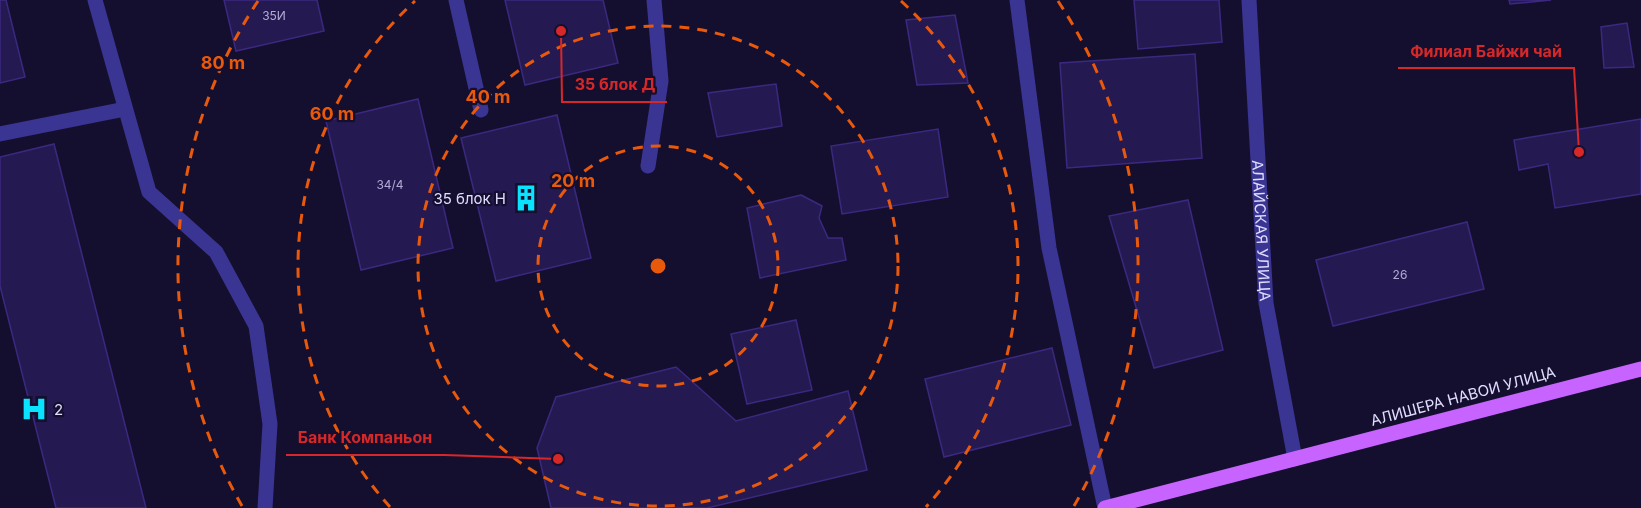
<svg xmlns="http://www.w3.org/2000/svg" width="1641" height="508" font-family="Inter,sans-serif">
	<rect width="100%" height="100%" fill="#150f2f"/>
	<!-- building -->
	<path fill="#251952" stroke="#3b2980" stroke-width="1.5" d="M0 0H6L25 77 0 83Z
		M224 0H317L324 31 236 51Z
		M505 0H603L618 63 525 85Z
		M1134 0H1219L1222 42 1138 49Z
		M1509 0H1551L1510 4Z
		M955 15 968 83 917 85 906 20Z
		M1627 23 1634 67 1604 68 1601 27Z
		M1195 54 1202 158 1067 168 1060 63Z
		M776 84 782 126 717 137 708 93Z
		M418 99 453 248 361 270 326 121Z
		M557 115 591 258 496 281 461 138Z
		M1641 119V194L1555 208 1548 164 1519 170 1514 140Z
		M938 129 948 197 842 214 831 146Z
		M54 144 146 508H56L0 286V157Z
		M801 195 822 206 819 218 828 238H842L846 260 760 278 747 208Z
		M1188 200 1223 350 1154 368 1109 216Z
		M1467 222 1484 289 1333 326 1316 260Z
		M796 320 812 390 747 404 731 334Z
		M1052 348 1071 425 944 457 925 379Z
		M676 367 736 421 848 391 867 470 707 508H551L537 448 556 397Z"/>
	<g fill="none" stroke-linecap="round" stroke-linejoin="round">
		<!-- minor -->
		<g stroke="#3a3593" stroke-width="15">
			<path d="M95 0 149 192 216 252 256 326 270 424 265 508"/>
			<path d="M456 0 481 110"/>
			<path d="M1017 0 1049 248 1105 508"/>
			<path id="s1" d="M1249 0 1266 303 1295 459"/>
			<path d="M0 134 125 109"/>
			<path d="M648 166 661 81 654 0"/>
		</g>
		<!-- major -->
		<path stroke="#c764ff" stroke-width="15" d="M1105 508 1641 369"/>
	</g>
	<!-- distance rings -->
	<g fill="none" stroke="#e8590c" stroke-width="3" stroke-dasharray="10 8">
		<circle cx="658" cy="266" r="120"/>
		<circle cx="658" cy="266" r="240"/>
		<path d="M390 507A360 360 0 0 1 415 1M901 1A360 360 0 0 1 926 507"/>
		<path d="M242 506A480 480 0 0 1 258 1M1058 1A480 480 0 0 1 1074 506"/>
	</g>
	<!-- icons -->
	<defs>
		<g id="building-bare" transform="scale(2.07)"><path d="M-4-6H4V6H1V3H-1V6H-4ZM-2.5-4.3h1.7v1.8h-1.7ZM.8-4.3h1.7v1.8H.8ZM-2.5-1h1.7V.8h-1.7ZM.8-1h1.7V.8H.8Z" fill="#09e3ff" stroke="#150f2f" stroke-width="2.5" paint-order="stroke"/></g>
		<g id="hospital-bare" transform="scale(2.07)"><path d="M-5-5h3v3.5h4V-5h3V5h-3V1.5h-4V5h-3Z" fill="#09e3ff" stroke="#150f2f" stroke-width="2.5" paint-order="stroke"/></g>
	</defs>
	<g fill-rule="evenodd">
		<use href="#building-bare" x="526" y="198"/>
		<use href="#hospital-bare" x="34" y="409"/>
	</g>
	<g text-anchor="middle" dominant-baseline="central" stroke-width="4.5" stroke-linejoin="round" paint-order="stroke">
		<!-- number labels -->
		<g font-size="12" fill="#b2acd4">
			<text x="274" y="15">35И</text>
			<text x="390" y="184">34/4</text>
			<text x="1400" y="274">26</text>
		</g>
		<!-- poi labels -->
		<g font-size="15" fill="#e1ddff" stroke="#150f2f" text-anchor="end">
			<text x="506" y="198">35 блок Н</text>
			<text x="54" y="409" text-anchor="start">2</text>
		</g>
		<!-- street labels -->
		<g font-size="15" fill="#e1ddff" stroke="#150f2f">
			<text stroke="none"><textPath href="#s1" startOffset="231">АЛАЙСКАЯ УЛИЦА</textPath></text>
			<text transform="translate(1463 396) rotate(-15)">АЛИШЕРА НАВОИ УЛИЦА</text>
		</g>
	</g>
	<circle cx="658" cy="266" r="9" fill="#e8590c" stroke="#150f2f" stroke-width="3"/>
	<g font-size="18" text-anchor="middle" font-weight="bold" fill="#e8590c" stroke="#150f2f" stroke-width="4.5" stroke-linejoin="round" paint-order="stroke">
		<text x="223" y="69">80 m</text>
		<text x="488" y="103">40 m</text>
		<text x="332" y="120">60 m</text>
		<text x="573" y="187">20 m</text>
	</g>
	<!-- callouts -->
	<path fill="none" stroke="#d62828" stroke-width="2" d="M1579 152L1574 68H1398M561 31L562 102H667M558 459L445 455H286"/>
	<g fill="#d62828" stroke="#150f2f" stroke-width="2">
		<circle cx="1579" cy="152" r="6"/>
		<circle cx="561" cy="31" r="6"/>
		<circle cx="558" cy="459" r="6"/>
	</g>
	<g font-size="16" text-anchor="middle" font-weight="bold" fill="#d62828" stroke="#150f2f" stroke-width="4.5" stroke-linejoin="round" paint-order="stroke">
		<text x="1486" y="57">Филиал Байжи чай</text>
		<text x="615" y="90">35 блок Д</text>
		<text x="365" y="443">Банк Компаньон</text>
	</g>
</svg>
